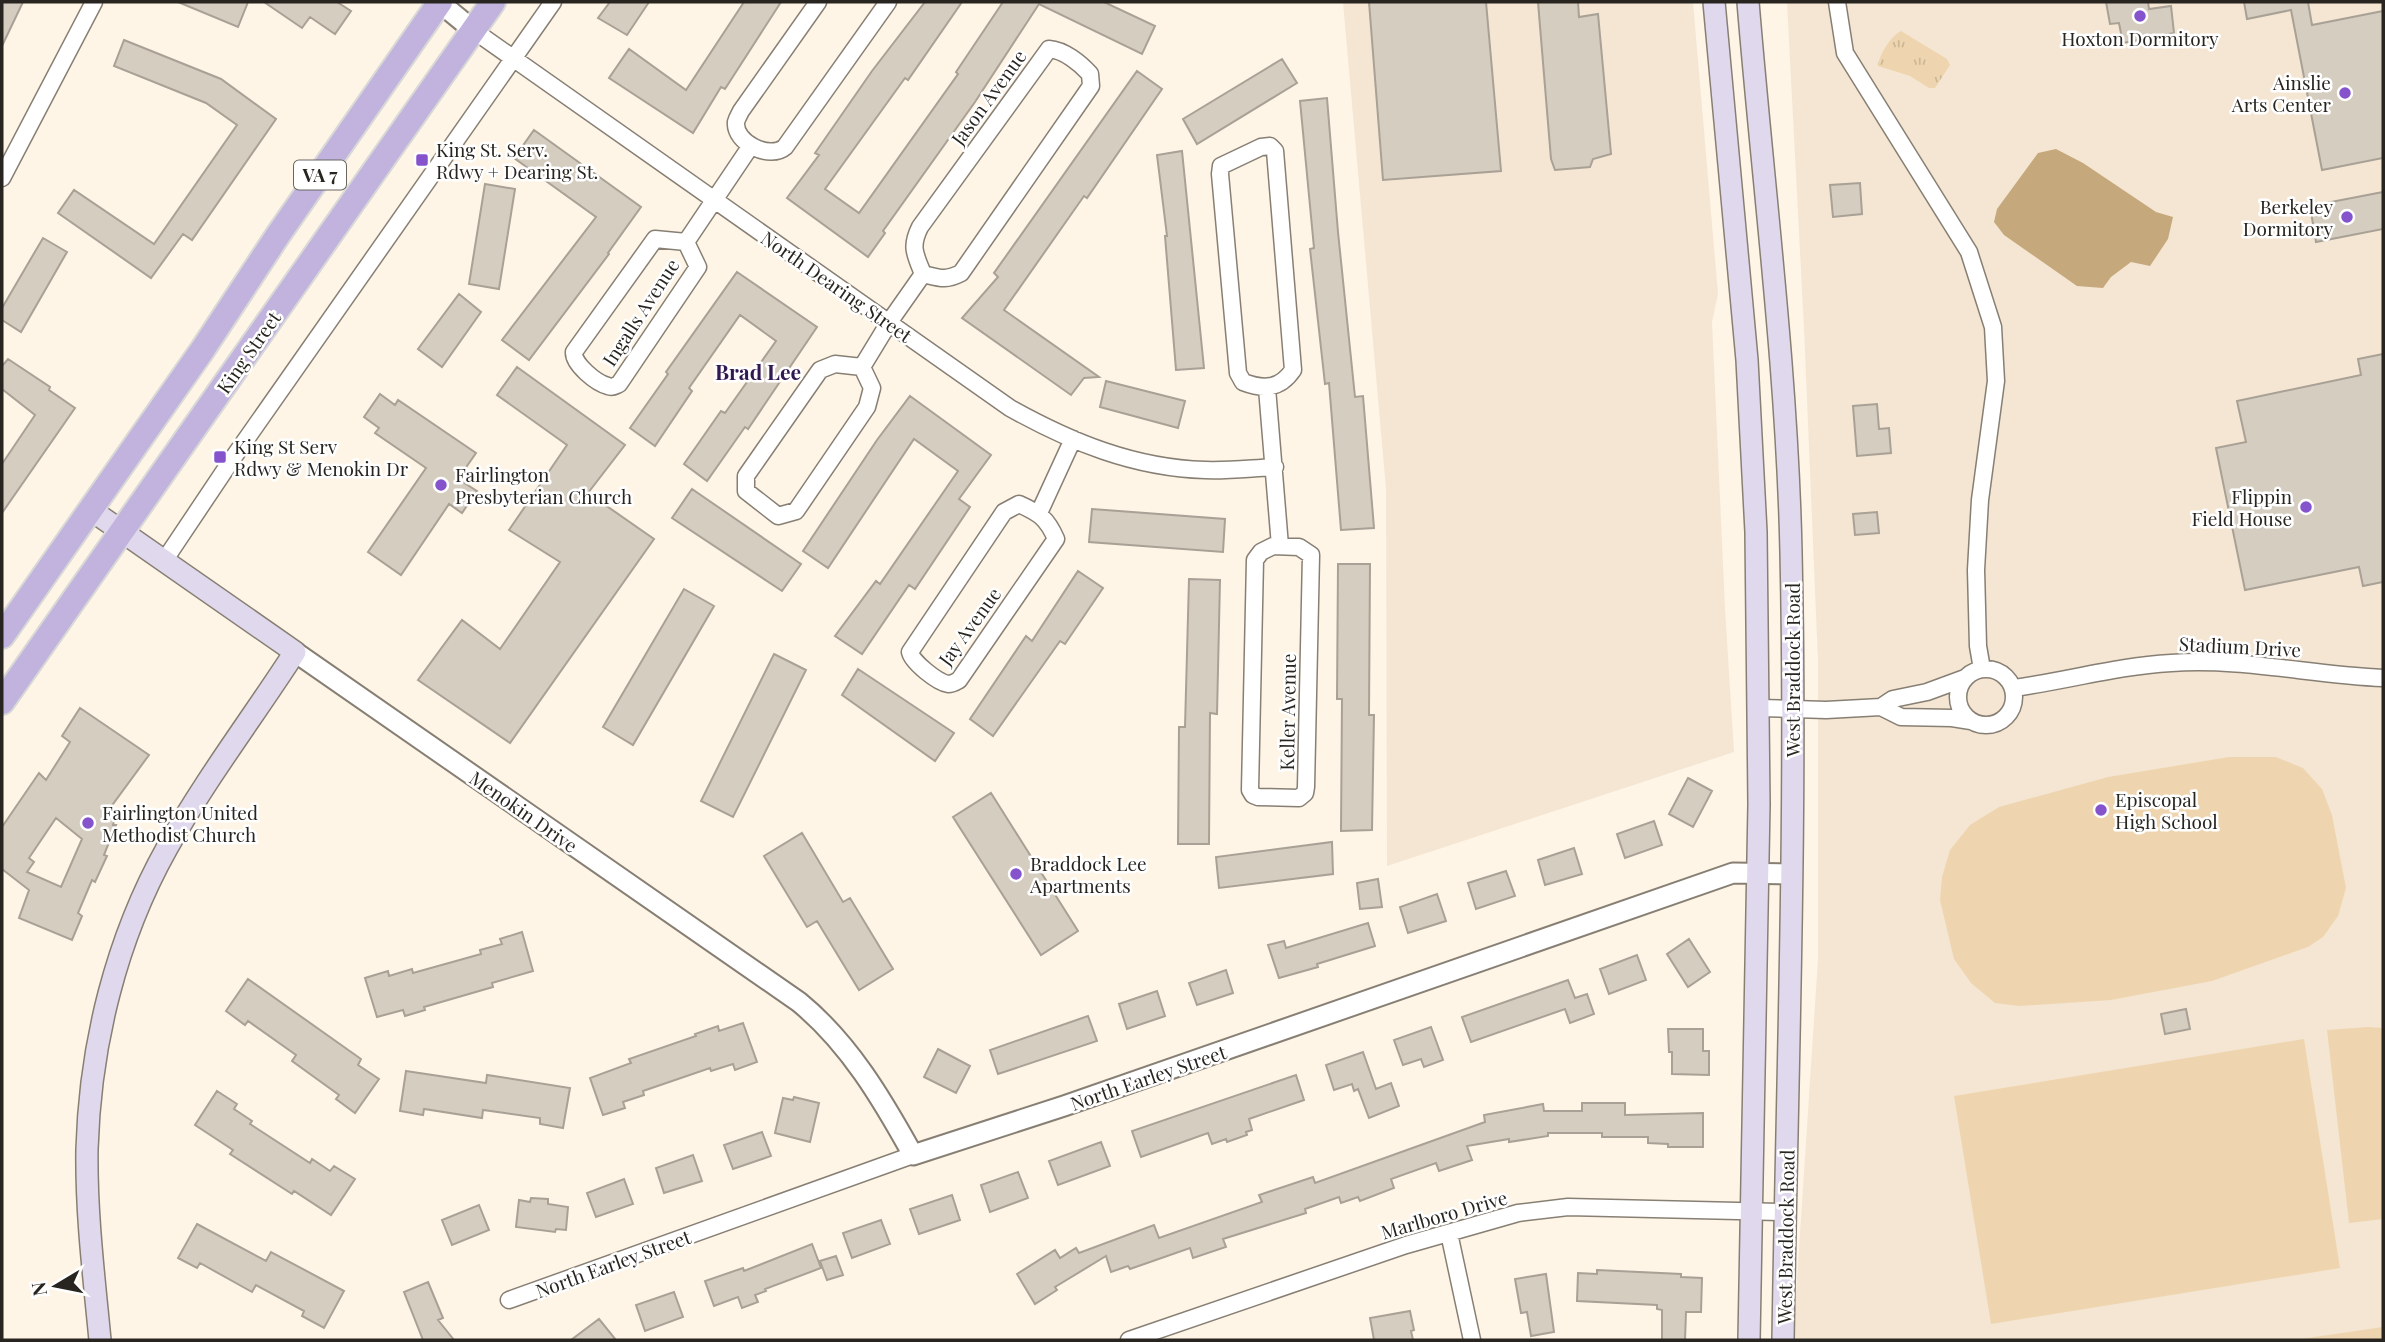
<svg xmlns="http://www.w3.org/2000/svg" width="2385" height="1342" font-family="'Playfair Display',serif">
	<defs>
		<pattern id="park-tufts" width="24" height="20" patternUnits="userSpaceOnUse" patternTransform="scale(1.75)"><rect width="24" height="20" fill="#efd5af"/><path d="M3 7l-1-3M5 7V3M7 7l1-3M15 17l-1-3M17 17v-4M19 17l1-3" fill="none" stroke="#cdb796"/></pattern>
	</defs>
	<rect width="100%" height="100%" fill="#fef5e7"/>
	<!-- built -->
	<path fill="#f4e6d3" d="M1343 2H1693L1718 294 1712 322 1725 609 1734 752 1387 866 1386 489Z
		M1787 2H2383V1340H1793L1818 959V661L1804 328Z"/>
	<!-- green -->
	<path fill="#efd5af" d="M2229 757H2276L2303 768 2322 789 2332 815 2346 888 2338 916 2323 937 2308 947 2212 981 2111 1000 2019 1006 1995 1003 1971 983 1954 959 1940 900 1942 877 1950 850 1970 825 1999 807 2108 777Z
		M2368 1027 2383 1028V1219L2349 1223 2327 1030Z
		M2304 1039 2340 1268 1991 1324 1954 1096Z
		M2383 1327V1340H2294Z"/>
	<!-- park -->
	<path fill="url(#park-tufts)" d="M1901 31 1947 59 1950 65 1935 88H1929L1910 76 1878 66C1879 55 1891 36 1901 31Z"/>
	<!-- water -->
	<path fill="#c5a87b" d="M2056 149 2083 163 2156 212 2173 217 2168 239 2150 266 2131 262 2111 277 2103 288 2077 286 2004 235 1994 222 1997 209 2038 153Z"/>
	<!-- building -->
	<path fill="#d5cdc0" stroke="#a9a195" stroke-width="2" fill-rule="evenodd" d="M2 2H23L2 46Z
		M178 2H248L238 27Z
		M264 2H337L351 11 335 34 310 17 302 28Z
		M610 2H649L627 35 598 18Z
		M744 2H781L725 89 721 87 693 133 609 78 629 49 686 90Z
		M925 2H962L908 80 905 78 825 189 859 213 958 74 956 72 1003 2H1104L1155 26 1142 54 1039 4 975 102 883 231 885 233 868 257 787 198 819 155 815 153 872 71Z
		M1369 2H1486L1501 171 1383 180Z
		M1538 2H1578L1579 17 1598 14 1611 154 1593 159 1590 167 1555 170 1551 159Z
		M2106 2H2148L2149 9 2171 6 2174 33 2123 43 2119 23 2110 24Z
		M2244 2H2308L2312 25 2383 11V158L2322 170 2291 10 2247 19Z
		M124 40 221 79 276 119 192 240 183 234 151 278 58 213 74 190 154 244 237 125 206 103 114 66Z
		M1282 59 1297 83 1197 144 1183 119Z
		M1137 71 1162 89 1087 198 1084 196 1004 310 1099 377 1084 378 1071 395 962 318 998 277 994 273Z
		M1327 98 1338 232 1355 397 1363 396 1374 528 1341 530 1329 383 1325 384 1310 249 1314 248 1300 101Z
		M534 130 641 207 608 253 609 254 529 360 502 340 596 217 514 158Z
		M1182 151 1204 368 1176 370 1165 236H1167L1157 155Z
		M1860 183 1862 214 1833 217 1830 185Z
		M485 184 515 189 499 289 469 284Z
		M2383 192V229L2316 242 2310 206Z
		M43 238 67 252 21 332 2 320V308Z
		M737 272 817 327 748 429 745 427 707 481 684 464 721 411 725 413 776 341 740 315 689 388 692 391 655 446 630 428 668 374 666 372Z
		M459 294 481 312 442 367 418 349Z
		M2383 354V582L2363 586 2359 567 2245 590 2216 448 2246 442 2237 401 2361 375 2358 359Z
		M8 359 50 387 49 390 75 408 2 513V464L35 415 2 389V366Z
		M517 367 625 445 588 493 654 539 510 743 418 680 462 620 500 649 560 562 509 530 567 445 497 395Z
		M1106 381 1185 401 1178 428 1100 407Z
		M380 394 395 405 398 400 476 453 458 479 477 491 462 513 449 504 401 575 368 552 426 468 375 433 379 428 364 417Z
		M910 396 991 455 959 499 970 507 915 589 909 585 862 654 835 636 876 581 880 584 958 471 914 439 828 568 803 551 877 440Z
		M1877 404 1879 429 1889 428 1891 453 1857 456 1853 406Z
		M692 489 801 564 782 591 672 518Z
		M1092 509 1225 519 1223 552 1089 542Z
		M1877 512 1879 533 1855 535 1853 514Z
		M1338 564H1370L1369 715H1374L1372 830 1341 831 1342 699H1337Z
		M1078 571 1103 588 1065 644 1060 641 993 736 970 719 1026 636 1032 641Z
		M1189 579 1220 580 1217 714 1210 713 1209 844H1178L1179 727H1185Z
		M684 589 714 606 633 745 603 727Z
		M774 654 806 670 733 817 701 801Z
		M858 669 954 733 935 761 842 695Z
		M80 708 149 755 108 811 116 815 113 825H116L104 855 107 856 95 882 92 880 78 913 82 916 72 940 19 918 29 890 2 869V827L39 773 46 780 70 742 62 736ZM56 818 82 839 61 887 27 872 34 862 29 858Z
		M1688 778 1712 791 1693 827 1669 814Z
		M991 793 1078 931 1041 955 953 817Z
		M1654 821 1662 845 1625 858 1617 834Z
		M802 833 843 902 850 898 893 969 859 990 817 921 807 927 764 856Z
		M1332 842 1333 874 1219 888 1216 857Z
		M1574 848 1582 874 1545 885 1538 860Z
		M1506 871 1515 896 1476 909 1468 883Z
		M1378 879 1382 907 1360 909 1357 883Z
		M1437 894 1446 921 1408 933 1400 907Z
		M1368 923 1375 946 1317 964 1318 967 1279 978 1268 945 1284 941 1286 948Z
		M522 932 533 971 492 983 493 987 424 1007 425 1010 405 1016 403 1010 377 1017 365 978 388 971 389 976 412 969 413 973 481 954 480 950 502 944 500 939Z
		M1689 939 1710 972 1688 987 1667 954Z
		M1637 955 1646 980 1609 994 1600 969Z
		M1226 970 1233 993 1197 1005 1189 983Z
		M248 979 361 1059 358 1065 379 1079 355 1113 336 1099 339 1095 292 1061 296 1055 248 1021 245 1025 226 1011Z
		M1568 980 1575 998 1587 994 1594 1014 1570 1023 1565 1009 1471 1042 1462 1017Z
		M1157 991 1165 1016 1127 1029 1119 1004Z
		M2186 1009 2190 1029 2165 1034 2161 1014Z
		M1088 1016 1097 1041 998 1074 990 1050Z
		M743 1023 757 1062 735 1070 733 1064 711 1071 710 1068 643 1091 644 1095 623 1102 625 1108 603 1115 590 1078 631 1063 629 1059 696 1036 695 1034 718 1026 719 1031Z
		M1431 1027 1443 1060 1424 1067 1421 1059 1403 1065 1394 1040Z
		M1668 1029H1703V1051H1709V1075L1672 1074V1052H1669Z
		M938 1049 970 1066 956 1093 924 1077Z
		M1363 1052 1376 1089 1391 1083 1399 1106 1369 1118 1358 1089 1354 1091 1352 1084 1334 1090 1326 1065Z
		M406 1071 486 1083 487 1075 570 1088 563 1128 540 1124V1118L483 1110 482 1118 424 1109 423 1115 400 1111Z
		M1296 1075 1304 1100 1249 1119 1252 1130 1246 1132 1247 1135 1227 1142 1226 1139 1212 1144 1208 1133 1141 1157 1132 1131Z
		M217 1091 237 1104 234 1109 252 1121 250 1124 310 1163 312 1159 330 1171 334 1166 355 1179 331 1215 294 1191 292 1194 230 1154 233 1150 195 1125Z
		M794 1097 819 1103 810 1142 775 1133 783 1098 793 1100Z
		M1582 1103H1625V1115L1703 1113V1147H1668V1144L1648 1143V1137H1602V1133H1548V1136L1509 1142V1139L1467 1146 1472 1160 1439 1171 1436 1163 1391 1179 1394 1188 1360 1201 1358 1197 1341 1203 1339 1197 1305 1209 1306 1213 1223 1239 1226 1247 1193 1258 1190 1248 1130 1269 1128 1266 1111 1272 1106 1256 1055 1287 1057 1290 1035 1304 1017 1274 1055 1250 1060 1258 1076 1248 1079 1253 1154 1225 1159 1238 1262 1202 1259 1195 1313 1177 1315 1183 1485 1122 1484 1115 1543 1104 1544 1111H1582Z
		M762 1132 771 1156 733 1169 724 1145Z
		M1101 1142 1110 1166 1058 1185 1049 1161Z
		M693 1155 702 1181 664 1193 656 1168Z
		M1018 1172 1028 1198 990 1212 981 1185Z
		M624 1179 633 1204 596 1217 587 1193Z
		M952 1195 960 1220 919 1234 910 1209Z
		M531 1198 548 1199V1204L568 1207 566 1230 556 1229 555 1232 516 1227 519 1200 530 1202Z
		M479 1205 489 1230 452 1245 442 1220Z
		M881 1220 890 1244 852 1258 843 1233Z
		M197 1224 266 1261 271 1252 344 1291 324 1328 302 1316 304 1311 256 1285 252 1292 200 1263 197 1268 178 1258Z
		M812 1244 821 1268 765 1289 766 1291 755 1295 758 1302 742 1308 738 1297 714 1306 705 1281 743 1268 744 1271Z
		M836 1256 843 1275 827 1280 820 1261Z
		M1597 1270 1681 1274V1277L1702 1278 1701 1312H1686L1685 1340H1662V1310L1657 1309V1305L1577 1301 1578 1273 1597 1274Z
		M1546 1274 1554 1332 1531 1336 1527 1312 1521 1313 1515 1279Z
		M428 1282 443 1318 438 1320 454 1340H423L404 1292Z
		M674 1292 683 1317 645 1331 636 1305Z
		M1410 1311 1414 1330 1411 1331 1413 1340H1374L1370 1318Z
		M599 1319 616 1340H571Z"/>
	<g fill="none" stroke-linecap="round" stroke-linejoin="round">
		<!-- minor casing -->
		<g stroke="#877f73" stroke-width="19">
			<path id="minor" d="M818 2 741 111C739 115 737 118 736 122 734 143 770 160 785 147L888 2
				M1837 2 1845 53 1969 252 1993 327 1996 381 1980 500 1976 570 1978 646 1982 669
				M473 30 1010 408C1071 442 1134 468 1205 470 1228 471 1252 468 1275 467
				M1049 49C1064 50 1080 63 1090 74L1091 86 961 273C945 281 940 278 923 274 915 254 910 247 920 227Z
				M1270 146 1275 151 1293 370C1280 389 1264 390 1243 382L1238 373 1220 174 1221 166 1261 147Z
				M2 178 94 2
				M655 239 686 242 698 267 619 384C614 386 613 388 608 386 596 383 573 364 574 352Z
				M686 242 750 147
				M835 364 862 367 872 388 867 407 796 511 778 516 746 491V476L820 370Z
				M862 367 890 321 923 274
				M1267 388 1280 546
				M1019 504C1039 513 1047 518 1056 539L959 680C954 683 953 684 948 684 937 682 912 662 910 652L1004 512Z
				M1039 513 1073 439
				M1273 546 1299 547 1311 555 1306 787 1305 793 1299 798 1258 797 1253 795 1250 790 1255 560 1261 552Z
				M164 561 233 458 553 2
				M1958 697a28 28 0 1 1 56 0a28 28 0 1 1-56 0Z
				M2013 688C2066 681 2117 666 2171 663 2242 658 2312 675 2383 678
				M1881 707 1901 717 1952 718 1971 721
				M1760 708 1826 710 1881 707 1893 699 1927 692 1965 678
				M1449 1233 1472 1340
				M509 1300 913 1155
				M1129 1340 1406 1245 1518 1213 1568 1207 1785 1212"/>
		</g>
		<!-- tertiary casing -->
		<g stroke="#877f73" stroke-width="23">
			<path id="tertiary" d="M439 2 473 30
				M295 652 799 1002C849 1043 882 1099 913 1155L1064 1106 1733 873 1791 874"/>
		</g>
		<!-- secondary casing -->
		<g stroke="#877f73" stroke-width="24">
			<path id="secondary" d="M1714 2 1747 360 1756 532 1759 804 1749 1340
				M1748 2C1763 185 1787 368 1791 552 1797 815 1787 1078 1783 1340
				M91 510 295 652C253 717 205 780 167 848 116 939 90 1045 87 1149 86 1213 94 1277 100 1340"/>
		</g>
		<!-- primary casing -->
		<g stroke="#d8d8d7" stroke-width="28">
			<path id="primary" d="M2 636 203 349 278 235 440 2
				M2 702 493 2"/>
		</g>
		<!-- minor -->
		<use href="#minor" stroke="#fff" stroke-width="16"/>
		<!-- tertiary -->
		<use href="#tertiary" stroke="#fff" stroke-width="19"/>
		<!-- secondary -->
		<use href="#secondary" stroke="#e0d9ee" stroke-width="21"/>
		<!-- primary -->
		<use href="#primary" stroke="#c1b3dd" stroke-width="24"/>
	</g>
	<!-- markers -->
	<g fill="#8554cd" stroke="#fff" stroke-width="2.5">
		<circle cx="2140" cy="16" r="7"/>
		<circle cx="2345" cy="93" r="7"/>
		<rect x="415" y="153" width="14" height="14" rx="3.5"/>
		<circle cx="2347" cy="217" r="7"/>
		<rect x="213" y="450" width="14" height="14" rx="3.5"/>
		<circle cx="441" cy="485" r="7"/>
		<circle cx="2306" cy="507" r="7"/>
		<circle cx="2101" cy="810" r="7"/>
		<circle cx="88" cy="823" r="7"/>
		<circle cx="1016" cy="874" r="7"/>
	</g>
	<g text-anchor="middle" dominant-baseline="central" stroke-width="5" stroke-linejoin="round" paint-order="stroke">
		<!-- shield labels -->
		<rect fill="#fff" stroke="#686663" stroke-width="2" x="294" y="160.5" width="52" height="29" rx="5"/>
		<g font-size="18" font-weight="bold" fill="#282520">
			<text x="320" y="175">VA 7</text>
		</g>
		<!-- poi labels -->
		<g font-size="19" fill="#282520" stroke="#fff" text-anchor="start">
			<text x="2140" y="38" text-anchor="middle">Hoxton Dormitory</text>
			<text x="2331" y="82" text-anchor="end">Ainslie<tspan x="2331" dy="22">Arts Center</tspan></text>
			<text x="436" y="149">King St. Serv.<tspan x="436" dy="22">Rdwy + Dearing St.</tspan></text>
			<text x="2333" y="206" text-anchor="end">Berkeley<tspan x="2333" dy="22">Dormitory</tspan></text>
			<text x="234" y="446">King St Serv<tspan x="234" dy="22">Rdwy &amp; Menokin Dr</tspan></text>
			<text x="455" y="474">Fairlington<tspan x="455" dy="22">Presbyterian Church</tspan></text>
			<text x="2292" y="496" text-anchor="end">Flippin<tspan x="2292" dy="22">Field House</tspan></text>
			<text x="2115" y="799">Episcopal<tspan x="2115" dy="22">High School</tspan></text>
			<text x="102" y="812">Fairlington United<tspan x="102" dy="22">Methodist Church</tspan></text>
			<text x="1030" y="863">Braddock Lee<tspan x="1030" dy="22">Apartments</tspan></text>
		</g>
		<!-- street labels -->
		<g font-size="19" fill="#282520" stroke="#fff">
			<text transform="translate(988 97) rotate(-54)">Jason Avenue</text>
			<text transform="translate(837 286) rotate(35)">North Dearing Street</text>
			<text transform="translate(640 312) rotate(-57)">Ingalls Avenue</text>
			<text transform="translate(248 352) rotate(-55)">King Street</text>
			<text transform="translate(969 626) rotate(-54)">Jay Avenue</text>
			<text transform="translate(2240 646) rotate(3)">Stadium Drive</text>
			<text transform="translate(1792 670) rotate(-90)">West Braddock Road</text>
			<text transform="translate(1287 712) rotate(-89)">Keller Avenue</text>
			<text transform="translate(524 811) rotate(35)">Menokin Drive</text>
			<text transform="translate(1148 1077) rotate(-19)">North Earley Street</text>
			<text transform="translate(1444 1214) rotate(-16)">Marlboro Drive</text>
			<text transform="translate(1785 1237) rotate(-89)">West Braddock Road</text>
			<text transform="translate(613 1263) rotate(-20)">North Earley Street</text>
		</g>
		<!-- neighbourhood labels -->
		<g font-size="21" font-weight="bold" fill="#311952" stroke="#fff">
			<text x="758" y="371">Brad Lee</text>
		</g>
	</g>
	<!-- border -->
	<rect width="2385" height="1342" fill="none" stroke="#282520" stroke-width="7"/>
	<!-- north arrow -->
	<g transform="translate(56 1286) rotate(260)" stroke="#ffffff" stroke-width="5" paint-order="stroke">
	<path d="M0-5L12 26L0 18L-12 26Z" fill="#282520"/>
	<text y="-10" font-size="19" font-weight="bold" text-anchor="middle" fill="#282520">N</text>
	</g>
</svg>
